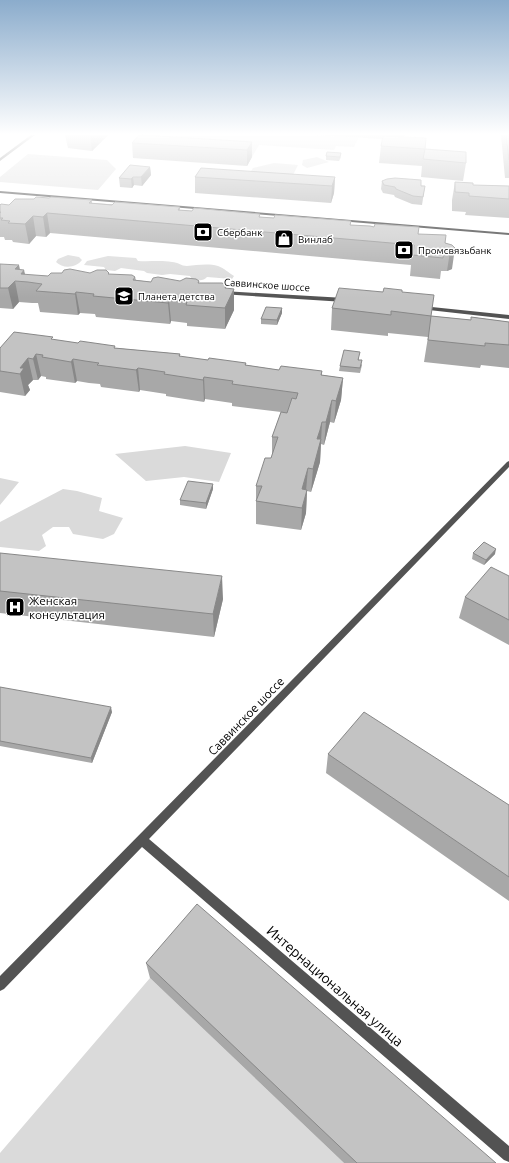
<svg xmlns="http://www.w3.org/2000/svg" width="509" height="1163" font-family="Ubuntu,sans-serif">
	<rect width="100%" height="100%" fill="#fff"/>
	<!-- green -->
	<path fill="#dadada" d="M165 135H314L358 138 354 147 336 146 334 150 259 145 252 157 152 151Z
		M28 154 107 160 116 169 98 190 0 182V177Z
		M317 157 329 162 307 168 302 165 303 160Z
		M274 163 298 165 290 181 247 178 253 168Z
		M68 255 79 257 82 260C76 268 63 269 56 262L58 259Z
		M108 256 136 258 138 261C149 262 160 260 172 262 178 262 181 266 187 266 197 265 208 263 218 266 224 268 229 273 234 276L232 279 207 277C203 282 197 280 192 279L190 276 170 274 162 275 147 273 144 271 121 268 115 271 106 270 104 267 84 265 87 261Z
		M185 446 231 453 219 482 184 477 146 481 115 454Z
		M0 478 19 482 0 505Z
		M63 489 77 491 102 498 99 511 123 518 114 534 103 539 73 534 69 527H53L42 535 46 546 39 551 0 547V522Z
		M150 978 344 1163H0V1153Z"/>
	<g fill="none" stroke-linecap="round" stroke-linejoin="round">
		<!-- street -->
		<path fill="#535353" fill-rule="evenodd" d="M31 135H35L0 161V158Z
			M223 291 345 298 348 300 345 302 221 294V292Z
			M422 306 509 315V319L420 309 419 308Z
			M509 461V467L149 839 509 1146V1162L504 1160 142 847 4 989 0 991V976L507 462Z"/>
		<!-- secondary -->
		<path fill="#202020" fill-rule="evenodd" d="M0 191 509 233V235L0 193Z"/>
	</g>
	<!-- wall -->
	<path fill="#a8a8a8" d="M65 135H108L92 151 68 148Z
		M314 135H405L404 137 425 149 466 163 463 181 421 177 422 166 379 163 381 146 383 139Z
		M501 135H509V178H505Z
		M252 142V157L247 166 133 158 132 143Z
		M326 156 341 157 339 161 326 160Z
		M150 167 151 175 142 186 134 185 132 188 120 187 119 178Z
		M195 177H335L334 193 331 203 195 193Z
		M382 181 425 186 422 205 412 204 395 197 394 195 383 193 381 189Z
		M455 182 473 185 509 186V218L465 215 466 212 452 211V200Z
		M49 198 92 200V203L108 204 180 207V210L274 218 351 221 350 225 418 234 445 243 452 245V269L447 271H441L440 279 410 276 411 265 50 233 46 237 36 236 29 244 13 242 12 240H5L4 237H0V205H9Z
		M0 264 20 270 25 275 48 276 62 273H90L135 277 136 280 151 282 199 281V283L226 285V289H234V310L225 329 187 326V323L171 321 170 324 96 317 95 314 80 313 78 315 40 312 38 303H32L19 302 13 309 0 308Z
		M383 292H402L431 316 471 320V317L509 322V368L481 365 480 368 424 362 428 337 388 333V336L331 330 332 308Z
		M282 308V313L277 325 261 324V319Z
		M53 340 116 348 180 354V357L208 360 246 363V365L279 370 322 371V375L343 378 341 400 334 423 330 422 324 445 321 444 320 462 311 492 307 491 306 513 301 530 256 524V486L271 458 272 456V437L281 412 232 406V403L205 399 204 402 166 396V394L140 390 139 392 101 387 100 384 89 383 77 381 75 383 46 379V377L41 376 38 380H33L28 385 30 390 25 396 0 392V348Z
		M359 357V360L362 365 360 373 339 371 340 366Z
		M213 489 206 509 180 505V500Z
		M0 553 223 599 214 637 0 613Z
		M473 553 495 554 484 565 472 559Z
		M509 576V645L459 618 465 597Z
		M0 687 112 712 92 763 0 746Z
		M328 754 509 805V901L326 773Z
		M146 963 496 1163H344L150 978Z"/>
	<!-- shaded-wall -->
	<path fill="#888" d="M90 135H108L92 151Z
		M252 142V157L247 166V150Z
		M150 167 151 175 142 186 141 177Z
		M133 177 134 185 132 188 131 179Z
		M335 177 334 193 331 203 332 186Z
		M47 213 50 233 46 237 43 217Z
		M33 216 36 236 29 244 25 224Z
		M455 248 452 269 447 271 450 251Z
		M19 265 21 274 24 270 27 282 15 269Z
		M15 281 19 302 13 309 8 288Z
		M226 285 227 304 234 289V310L225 329V288Z
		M76 292 80 313 78 315 75 294Z
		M169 300 171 321 170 324 168 303Z
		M282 308V313L277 325V320Z
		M36 354 41 376 38 380 33 359Z
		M28 358 33 380 28 385 30 390 25 396 20 374V368Z
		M73 359 77 381 75 383 71 362Z
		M138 368 140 390 139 392 136 370Z
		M204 377 205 399 204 402 203 380Z
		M343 378 341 400 334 423 336 401Z
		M332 400 330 422 324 445 326 422Z
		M322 422 320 462 311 492 313 469 317 439Z
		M308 468 306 491 302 489Z
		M213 484V489L206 509V503Z
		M307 490 306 513 301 530 302 508Z
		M496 549 495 554 484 565 486 560Z
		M222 576 223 599 214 637 213 614Z
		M111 707 112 712 92 763 91 758Z"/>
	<!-- building -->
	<path fill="#c3c3c3" stroke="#888" d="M139 135H144L252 142 247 150 132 143Z
		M506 135H509V160Z
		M383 136 426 138 425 149 381 146Z
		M425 149 466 152V163L423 159Z
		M327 152 341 153 340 157 326 156Z
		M130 165 150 167 141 177H133L131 179 119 178Z
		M201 168 335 177 332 186 195 177Z
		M395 178 421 180V186H425L423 197 413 196 396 189 395 187 384 185 382 181 387 179Z
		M455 182 473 183V185L509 186V199L469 196V193L455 192Z
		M36 197 49 198 51 197 92 200 89 203 112 205 115 202 180 207 178 210 192 211 194 208 260 214 259 217 274 218 275 215 351 221 350 225 370 226 374 227 375 224 419 227 418 234 446 235 445 243 452 245 455 248 450 251H444L443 258 413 255 414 245 47 213 43 217 33 216 25 224 8 223 10 221 1 220 3 218H0V213L1 212H0V205L1 204 9 205 15 199H34Z
		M0 264 19 265 15 269 24 270 21 274 48 276 51 273H62L64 270 70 269 90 273 97 270H106L109 273 108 274 132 275 135 277 133 280 151 282 153 278 158 277 180 281 186 278 196 279 199 281 198 283H222L226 285 225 288 234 289 225 308 186 305 187 302 169 300 168 303 93 296 94 294 76 292 75 294 36 291 42 284 28 282 15 281 8 288H0Z
		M339 288 383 292 384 288 402 290V292L434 295 431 316 391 311V315L332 308Z
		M266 307 282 308 277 320 261 319Z
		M431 316 471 320V317L509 322V345L485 343V346L428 340Z
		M14 332 53 337 51 339 78 343 80 341 115 346 114 348 180 354 179 356 208 360 209 358 246 363 245 365 279 370 281 366 322 371 321 375 343 378 336 401 332 400 326 422H322L320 430 317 439H321L313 469 308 468 302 489 307 490 302 508 256 501 262 486H256L265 458H271L278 437H272L281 412 287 413 292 398 296 399 298 393 232 384 233 381 204 377 203 380 164 374 165 372 138 368 136 370 97 365 99 363 85 361 73 359 71 362 42 357 43 355 36 354 33 359 28 358 20 368H24L20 374 0 371V348Z
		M344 350 360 352 358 360H362L360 368 340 366Z
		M188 481 213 484 206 503 180 500Z
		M484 542 496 549 486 560 473 553Z
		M0 553 222 576 213 614 0 591Z
		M491 567 509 576V620L465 597Z
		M0 687 111 707 91 758 0 741Z
		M364 712 509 805V877L328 754Z
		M197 904 496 1163H357L146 963Z"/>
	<!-- sky -->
	<linearGradient id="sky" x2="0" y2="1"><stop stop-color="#8baccc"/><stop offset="0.45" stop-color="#fff"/><stop offset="1" stop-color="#fff" stop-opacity="0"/></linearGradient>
	<rect width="509" height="298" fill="url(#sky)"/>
	<!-- icons -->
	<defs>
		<g id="bank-square" transform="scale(1)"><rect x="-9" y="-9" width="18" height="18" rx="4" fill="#000" stroke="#fff"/><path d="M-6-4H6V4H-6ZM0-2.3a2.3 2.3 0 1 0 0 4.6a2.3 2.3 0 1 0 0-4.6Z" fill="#fff"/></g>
		<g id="shop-square" transform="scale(1)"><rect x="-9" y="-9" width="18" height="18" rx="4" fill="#000" stroke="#fff"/><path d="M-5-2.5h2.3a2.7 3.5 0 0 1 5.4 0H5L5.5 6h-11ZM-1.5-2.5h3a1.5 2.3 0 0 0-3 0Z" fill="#fff"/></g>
		<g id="school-square" transform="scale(1)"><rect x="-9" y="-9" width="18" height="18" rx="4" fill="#000" stroke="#fff"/><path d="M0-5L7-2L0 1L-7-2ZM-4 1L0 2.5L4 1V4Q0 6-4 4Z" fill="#fff"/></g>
		<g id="hospital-square" transform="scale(1)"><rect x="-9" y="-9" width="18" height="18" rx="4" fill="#000" stroke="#fff"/><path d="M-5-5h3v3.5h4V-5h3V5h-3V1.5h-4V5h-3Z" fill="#fff"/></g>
	</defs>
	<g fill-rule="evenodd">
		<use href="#bank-square" x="203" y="232"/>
		<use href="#shop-square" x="284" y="239"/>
		<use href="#bank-square" x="404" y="250"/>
		<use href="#school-square" x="124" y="296"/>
		<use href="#hospital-square" x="15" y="607"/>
	</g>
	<g text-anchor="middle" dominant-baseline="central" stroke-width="3" stroke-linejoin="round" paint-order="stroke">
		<!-- far-poi labels -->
		<g font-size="10" fill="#000" stroke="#fff" text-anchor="start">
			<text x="217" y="232">Сбербанк</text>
			<text x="298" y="239">Винлаб</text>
			<text x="418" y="250">Промсвязьбанк</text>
			<text x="138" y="296">Планета детства</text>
		</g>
		<!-- far-street labels -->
		<g font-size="10" fill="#000" stroke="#fff">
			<text transform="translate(267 285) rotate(4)">Саввинское шоссе</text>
		</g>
		<!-- poi labels -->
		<g font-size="12" fill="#000" stroke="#fff" text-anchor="start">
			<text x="29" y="600">Женская<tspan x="29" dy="14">консультация</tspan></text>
		</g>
		<!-- street labels -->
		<g font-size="12" fill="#000" stroke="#fff">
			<text transform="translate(246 716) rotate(-46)">Саввинское шоссе</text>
		</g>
		<!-- near-street labels -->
		<g font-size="14" fill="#000" stroke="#fff">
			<text transform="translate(335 986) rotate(41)">Интернациональная улица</text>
		</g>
	</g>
</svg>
